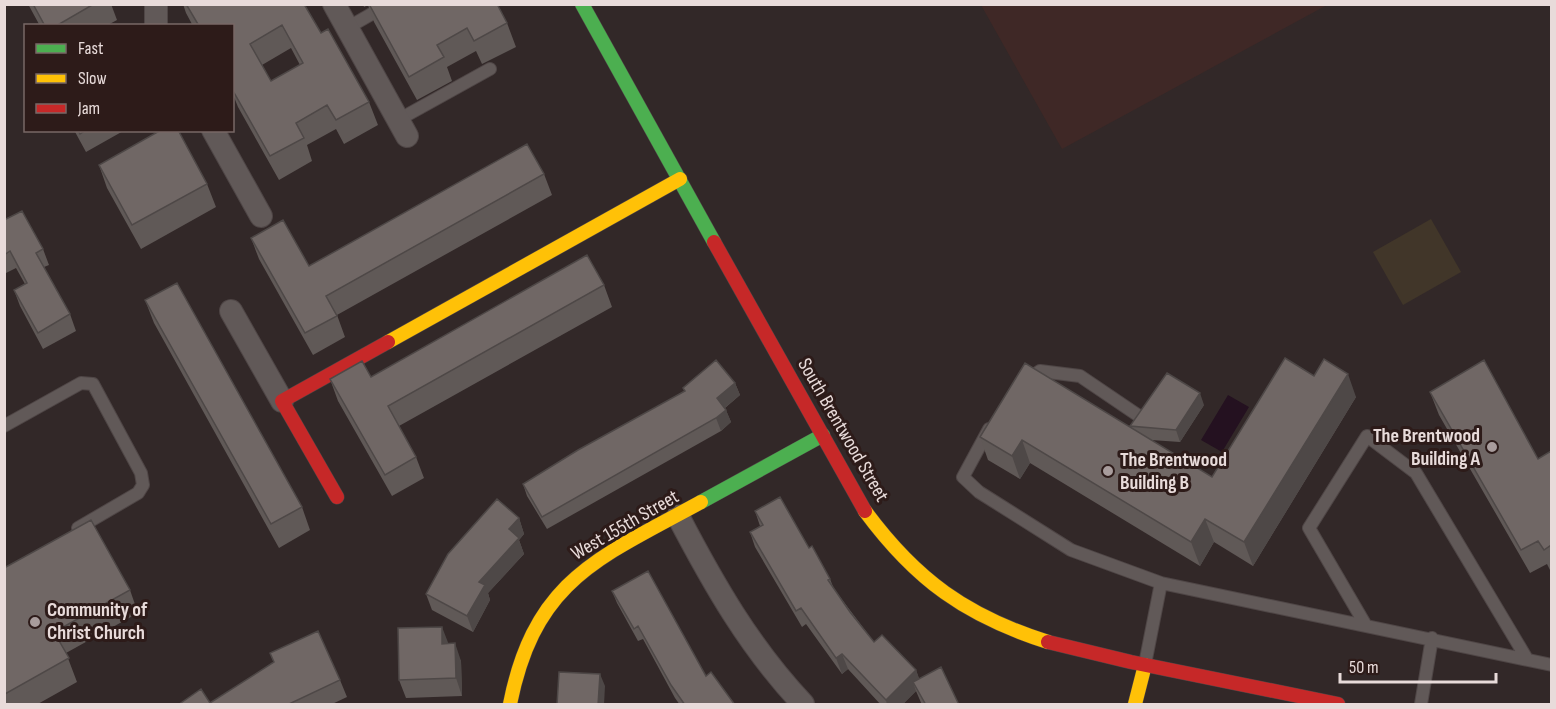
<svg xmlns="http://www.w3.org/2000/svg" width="1556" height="709" font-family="'Sofia Sans Condensed',sans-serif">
	<rect width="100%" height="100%" fill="#322828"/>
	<!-- built -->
	<path fill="#3f2826" d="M981 5H1327L1062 149Z"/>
	<!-- green -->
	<path fill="#413629" d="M1431 219 1461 272 1403 305 1373 252Z"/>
	<!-- water -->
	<path fill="#241120" d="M1228 395 1249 407 1222 452 1201 440Z"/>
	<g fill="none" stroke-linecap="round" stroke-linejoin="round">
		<!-- lane casing -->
		<g stroke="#4f4646" stroke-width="14">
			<path id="lane" d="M347 28 389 4
				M398 120 490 69
				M1026 381 1040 371 1080 376 1139 416
				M4 426 81 383 93 384 141 473 143 485 138 493 78 528
				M989 429 963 477 979 492 1071 550 1161 583 1552 665
				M1365 624 1309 528 1367 436 1416 473 1527 659
				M1145 664 1161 583
				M1421 704 1432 638"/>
		</g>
		<!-- street casing -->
		<g stroke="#4f4646" stroke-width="24">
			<path id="street" d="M156 4V26
				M334 4 407 136
				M213 130 261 216
				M231 311 282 401
				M678 516C714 585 750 648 803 704"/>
		</g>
		<!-- fast casing -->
		<g stroke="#4f4646" stroke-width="15">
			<path id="fast" d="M582 4 714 242
				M701 502 823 435"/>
		</g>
		<!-- slow casing -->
		<g stroke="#4f4646" stroke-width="15">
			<path id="slow" d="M388 342 680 179
				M865 511C916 580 966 616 1048 642
				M510 704C535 579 599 558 701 502
				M1135 704 1145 665"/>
		</g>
		<!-- jam casing -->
		<g stroke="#4f4646" stroke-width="15">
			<path id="jam" d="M714 242 865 511
				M337 497 282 401 388 342
				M1048 642 1131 662 1338 704"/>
		</g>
		<!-- lane -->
		<use href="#lane" stroke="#615958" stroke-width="12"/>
		<!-- street -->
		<use href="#street" stroke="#615958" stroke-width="22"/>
		<!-- fast -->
		<use href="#fast" stroke="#4caf50" stroke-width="14"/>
		<!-- slow -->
		<use href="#slow" stroke="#ffc107" stroke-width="14"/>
		<!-- jam -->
		<use href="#jam" stroke="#c62828" stroke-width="14"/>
	</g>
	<!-- wall -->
	<path fill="#605957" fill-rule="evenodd" d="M28 4H111L117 20 106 26H40Z
		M183 4H304L321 33 369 102 378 125 344 144 336 129 307 145 312 161 279 180 238 107 232 92V26H193L186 13ZM291 48 300 65 271 81 262 65Z
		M363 4H497L507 23 516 47 482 64 476 51 447 67 452 81 417 100 374 22 368 5 364 7Z
		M74 130H125L86 152Z
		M99 165 207 184 216 207 141 249 107 188Z
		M544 174 552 195 337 315 345 337 313 355 259 259 251 238 309 266Z
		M4 220 43 249 49 265 44 267 70 314 76 331 43 349 20 306 14 290 25 284 16 268 4 274Z
		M604 285 612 307 399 426 416 457 424 478 392 496 338 401 330 379 371 377Z
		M145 300 302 507 310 530 279 548 154 323Z
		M1314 376 1356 397 1253 566 1214 542 1200 566 1030 463 1020 479 988 460 980 437 1131 428 1130 426 1204 405 1180 442 1151 440 1212 477Z
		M735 383 740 395 725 408 731 422 721 431 547 529 527 496 523 484 684 391 683 388Z
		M1430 392 1538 459 1551 451V572L1547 564 1530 573 1439 415Z
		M755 511 809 548 830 579 834 589 874 642 916 670 919 679 959 705H922L916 691 902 705H881L848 669 842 674 806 624 802 627 755 547 750 532 760 526Z
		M519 518 524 534 519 540 524 554 488 593 490 600 473 632 432 610 426 594Z
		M4 568 130 590 138 613 66 653 77 682 36 705H6L4 701Z
		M612 591 706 676 735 705H680L675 698 643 639 638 641 617 603Z
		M448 643 461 661 462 696 406 698 399 680Z
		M270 653 340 680 347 697 330 705H178L210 703 274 663Z"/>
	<!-- shaded-wall -->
	<path fill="#4e4847" d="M1348 374 1356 397 1253 566 1244 542Z
		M735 383 740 395 721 411 717 398Z
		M1200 393 1204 405 1180 442 1176 430Z
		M726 410 731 422 721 431 716 418Z
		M1022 440 1030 463 1020 479 1012 456Z
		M519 518 524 534 519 540 524 554 488 593 490 600 473 632 467 616 479 582 509 529Z
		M1205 519 1214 542 1200 566 1191 542Z
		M442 627 449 645 442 644Z
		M455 643 461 661 462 696 456 678Z
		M842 654 848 669 842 674 836 658Z
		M916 670 922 686 913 682 916 691 902 705H887L886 700Z
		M600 674 605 686 604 705H598Z"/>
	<!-- building -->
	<path fill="#706765" stroke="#4e4847" stroke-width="1.5" fill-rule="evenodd" d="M33 4H94L56 26H45Z
		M186 4H304L321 33 328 29 369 102 336 120 327 105 296 123 304 138 270 156 232 89V26H199ZM282 25 303 63 271 81 250 44Z
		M369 4H497L507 23 474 41 467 28 437 45 444 57 409 77Z
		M78 130H86L80 134Z
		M161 130H178L207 184 132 225 99 165Z
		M527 144 544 174 326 296 337 316 305 333 251 238 283 220 309 266Z
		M22 211 43 249 36 253 70 314 38 333 14 290 27 283 10 251 4 255V220Z
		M587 255 604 285 388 406 416 457 385 475 330 379 362 361 371 377Z
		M177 283 302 507 271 524 145 300Z
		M1285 358 1314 376 1324 359 1348 374 1244 542 1205 519 1191 542 1022 440 1012 456 980 437 1025 363 1212 477Z
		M716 360 735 383 717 398 726 410 716 418 542 517 523 484 578 450 685 391 683 388Z
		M1484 360 1538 459 1551 451V545L1544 550 1538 541 1521 550 1430 392Z
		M1167 373 1200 393 1176 430 1130 426Z
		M780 497 809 548 812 546 830 579 828 580 850 612 874 642 882 635 916 670 886 700 842 654 836 658 801 608 796 611 750 532 763 525 755 511Z
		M497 499 519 518 509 529 519 538 479 582 485 585 467 616 426 594 448 554Z
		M91 520 130 590 54 632 69 658 5 694 4 568Z
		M648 571 706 676 711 672 735 705H685L671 685 638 626 634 629 612 591Z
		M442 627V644L455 643 456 678 399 680 398 628Z
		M318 631 340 680 287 705H178L201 689 210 703 274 662 270 653Z
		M941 667 959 705H926L913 682Z
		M559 672 600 674 598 705H557Z"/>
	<!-- markers -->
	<g fill="#a89c9c" stroke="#2d1b19" stroke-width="2">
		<circle cx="1492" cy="447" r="6"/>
		<circle cx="1108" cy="471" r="6"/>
		<circle cx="35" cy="622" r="6"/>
	</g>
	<g text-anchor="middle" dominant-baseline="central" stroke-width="6" stroke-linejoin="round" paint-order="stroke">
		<!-- street labels -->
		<g font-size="20" fill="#e8dbda" stroke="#2d1b19">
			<text transform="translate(843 430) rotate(60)">South Brentwood Street</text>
			<text transform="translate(625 525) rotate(-30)">West 155th Street</text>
		</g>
		<!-- poi labels -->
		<g font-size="20" font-weight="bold" fill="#e8dbda" stroke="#2d1b19" text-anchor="start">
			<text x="1480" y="436" text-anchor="end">The Brentwood<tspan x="1480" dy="23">Building A</tspan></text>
			<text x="1120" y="460">The Brentwood<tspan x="1120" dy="23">Building B</tspan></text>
			<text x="47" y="610">Community of<tspan x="47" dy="23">Christ Church</tspan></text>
		</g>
	</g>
	<!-- border -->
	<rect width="1556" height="709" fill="none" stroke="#e8dbda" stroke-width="12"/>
	<!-- legend -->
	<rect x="24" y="24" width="210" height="108" fill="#2d1b19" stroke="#786866" stroke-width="1.5"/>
	<rect x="36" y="44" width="30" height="9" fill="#4caf50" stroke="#786866" stroke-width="1.5"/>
	<text x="78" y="54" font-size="18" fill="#e8dbda">Fast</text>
	<rect x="36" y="74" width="30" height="9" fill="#ffc107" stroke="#786866" stroke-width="1.5"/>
	<text x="78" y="84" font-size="18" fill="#e8dbda">Slow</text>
	<rect x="36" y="104" width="30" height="9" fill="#c62828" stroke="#786866" stroke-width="1.5"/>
	<text x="78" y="114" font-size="18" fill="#e8dbda">Jam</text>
	<!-- scale -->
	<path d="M1340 673v9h156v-9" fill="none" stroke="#e8dbda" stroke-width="3"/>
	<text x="1349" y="673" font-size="18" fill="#e8dbda" stroke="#2d1b19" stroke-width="4.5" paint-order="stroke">50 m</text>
</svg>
